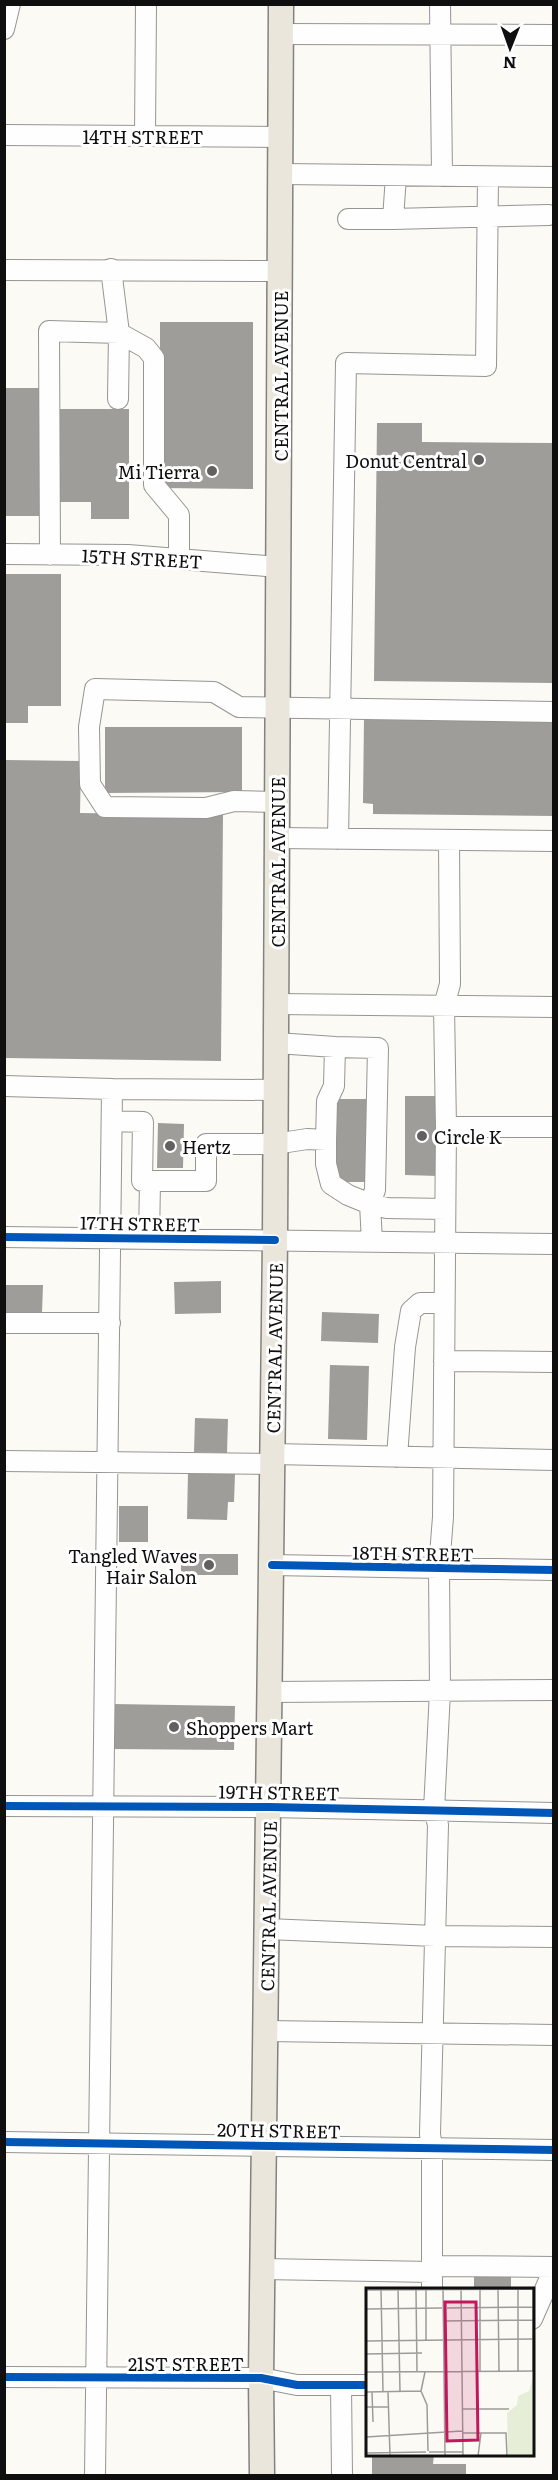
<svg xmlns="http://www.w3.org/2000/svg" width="558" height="2480" font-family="Literata,serif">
	<rect width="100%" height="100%" fill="#fbfaf5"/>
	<!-- building -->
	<path fill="#9f9d9a" d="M160 322H253V489L160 488Z
		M4 388H43L42 516H4Z
		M54 409H129V519H91V502H54Z
		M377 423H422V442L554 443V683L374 681Z
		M4 574H61V706H28V723H4Z
		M364 717 554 719V816L373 814V804L363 803Z
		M105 727H242V792L105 793Z
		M5 760 81 761 80 813 223 815 221 1061 5 1058Z
		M405 1096H439L438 1176 405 1175Z
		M334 1099H366V1182H334Z
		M158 1123 184 1124 183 1168H157Z
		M221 1281V1313L175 1314 174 1282Z
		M4 1285H43L42 1313H4Z
		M322 1312 379 1314 378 1343 321 1341Z
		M330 1365 369 1366 367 1440 328 1439Z
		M195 1418 228 1419 227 1453 194 1452Z
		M188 1472 235 1474 234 1502H228L227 1520 187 1519Z
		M119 1506H148V1542H119Z
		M181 1554H238V1575H181Z
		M113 1704 235 1706 234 1750 112 1749Z
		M474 2274H511V2290H474Z
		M372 2454H434L433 2464H466V2476H372Z"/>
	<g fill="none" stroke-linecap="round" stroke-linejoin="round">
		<!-- minor casing -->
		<g stroke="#959593" stroke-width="22">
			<path id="minor" d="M440 4 442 176
				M4 29 10 4
				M281 34 554 35
				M4 135 281 137
				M145 136 146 4
				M281 174 554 177
				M348 219H393L396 176
				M393 219 549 215
				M111 269 119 333 146 348 154 358V485L179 515V559
				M4 270 281 271
				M4 554 128 555 278 567
				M50 555 49 331 119 333 118 399
				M277 802 234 801 206 808 105 807 90 784 89 727 95 689 214 692 239 707 554 712
				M277 838 554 841
				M338 839 346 363 486 366 488 177
				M276 1004 554 1007
				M335 1047 378 1048 375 1190 370 1204 387 1208 445 1209
				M4 1086 112 1089
				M112 1121 143 1122 142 1181H150
				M446 1127H554
				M326 1140V1164L331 1184 348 1195 370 1204 372 1242
				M4 1237 554 1244
				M149 1239 150 1181H206V1144H275L307 1139 326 1140 327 1101 334 1086 335 1047 276 1043
				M4 1323H110
				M444 1361 554 1362
				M273 1454 554 1460
				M397 1457 405 1347 411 1311 420 1303H443
				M4 1461 273 1464
				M272 1565 554 1570
				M270 1692 554 1690
				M4 1806 269 1807 554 1813
				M267 1929 435 1936 554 1937
				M266 2031 554 2035
				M4 2142 554 2150
				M263 2269 432 2272 439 2266 554 2267
				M432 2290V2148L430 2134 438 1825 434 1810 440 1691 439 1568 443 1517 446 1127 444 1006 450 984 449 841
				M532 2319 554 2269
				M4 2377 261 2378 297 2385H368
				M341 2385 342 2476
				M95 2476 112 1089 276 1090"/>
		</g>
		<!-- major casing -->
		<g stroke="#838280" stroke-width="27">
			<path id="major" d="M262 2476 261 2378 275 1240 281 4"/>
		</g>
		<!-- minor -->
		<use href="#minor" stroke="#fefefe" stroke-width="20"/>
		<!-- major -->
		<use href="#major" stroke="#eae6dc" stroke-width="24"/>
		<!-- cycleway casing -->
		<g stroke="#fff" stroke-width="11">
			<path id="cycleway" d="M4 1237 275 1240
				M272 1565 554 1570
				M4 1806 269 1807 554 1813
				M4 2142 554 2150
				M4 2377 261 2378 297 2385H368"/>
		</g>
		<!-- cycleway -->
		<use href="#cycleway" stroke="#0057b8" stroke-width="8"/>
	</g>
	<!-- markers -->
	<g fill="#626160" stroke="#fff" stroke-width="2">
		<circle cx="479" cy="460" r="6"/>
		<circle cx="212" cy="471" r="6"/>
		<circle cx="422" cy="1136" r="6"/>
		<circle cx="170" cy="1146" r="6"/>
		<circle cx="209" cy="1565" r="6"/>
		<circle cx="174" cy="1727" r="6"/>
	</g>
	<g text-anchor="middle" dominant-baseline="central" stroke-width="6" stroke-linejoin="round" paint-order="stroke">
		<!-- street labels -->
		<g font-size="18" fill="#0f0f0f" stroke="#fff">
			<text x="143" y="136">14TH STREET</text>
			<text transform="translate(280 376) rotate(-90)">CENTRAL AVENUE</text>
			<text transform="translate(142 558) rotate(3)">15TH STREET</text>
			<text transform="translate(277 862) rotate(-90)">CENTRAL AVENUE</text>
			<text transform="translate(140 1223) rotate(1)">17TH STREET</text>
			<text transform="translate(274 1348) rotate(-89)">CENTRAL AVENUE</text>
			<text transform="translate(413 1553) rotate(1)">18TH STREET</text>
			<text transform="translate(279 1792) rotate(1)">19TH STREET</text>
			<text transform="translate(268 1906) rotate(-89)">CENTRAL AVENUE</text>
			<text transform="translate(279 2130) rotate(1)">20TH STREET</text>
			<text x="186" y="2363">21ST STREET</text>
		</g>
		<!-- poi labels -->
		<g font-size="18" fill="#0f0f0f" stroke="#fff" text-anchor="end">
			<text x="467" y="460">Donut Central</text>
			<text x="200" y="471">Mi Tierra</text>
			<text x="434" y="1136" text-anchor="start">Circle K</text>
			<text x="182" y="1146" text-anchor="start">Hertz</text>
			<text x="197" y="1555">Tangled Waves<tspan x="197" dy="21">Hair Salon</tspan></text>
			<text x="186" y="1727" text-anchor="start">Shoppers Mart</text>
		</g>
	</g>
	<!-- overview -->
	<g transform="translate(366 2288)">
		<rect width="168" height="168" fill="#fbfaf5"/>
		<path d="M168 86V168L142 167 141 125 151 117 152 108 163 103Z" fill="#e6eed8"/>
		<path fill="none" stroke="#9d9c99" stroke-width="1.5" d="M60 0V52M77 0 79 168M95 0 97 168M15 1 17 104M32 1 34 104M114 1V83M132 1 133 83M152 1V83M167 1V83M0 2 167 1M50 2 51 84M81 20 167 19M0 21 76 20M77 33 167 32M0 53 168 51M0 66 56 65M0 84 168 83M55 103 61 117 62 163M55 103 59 84M0 104 55 103M6 104 7 134M22 104 24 168M0 119H22M96 121H143M96 145H140L141 168M0 149 96 143M63 164H97M0 165 60 164M112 168 115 145"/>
		<path fill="#c2185b" fill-opacity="0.15" stroke="#c2185b" stroke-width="3" d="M79 14H110L112 152 81 153Z"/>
		<rect width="168" height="168" fill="none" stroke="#0f0f0f" stroke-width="3"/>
	</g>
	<!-- border -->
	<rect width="558" height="2480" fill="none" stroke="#0f0f0f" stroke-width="12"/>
	<!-- north arrow -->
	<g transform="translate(510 48) rotate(181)" stroke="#ffffff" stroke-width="4.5" paint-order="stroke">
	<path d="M0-4.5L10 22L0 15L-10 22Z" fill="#0f0f0f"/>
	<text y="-9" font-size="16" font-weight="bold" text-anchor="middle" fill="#0f0f0f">N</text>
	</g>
</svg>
